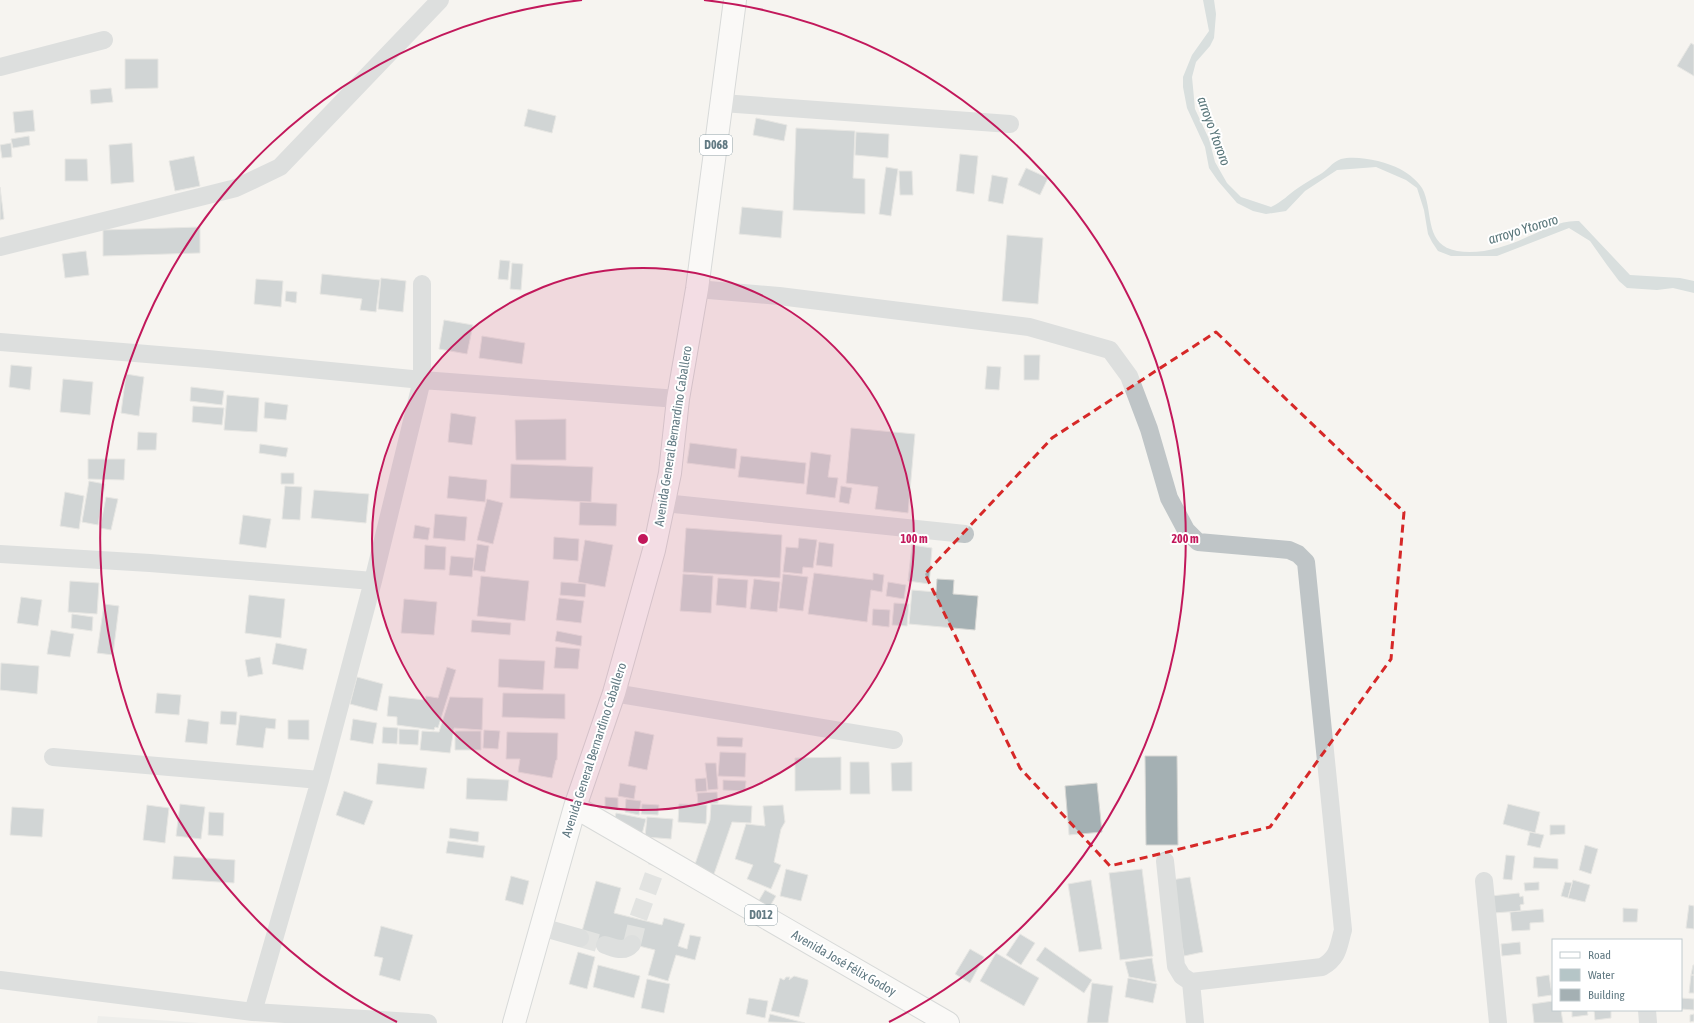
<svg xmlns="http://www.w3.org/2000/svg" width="1694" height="1023" font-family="'Asap Condensed',sans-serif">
	<rect width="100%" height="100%" fill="#f5f4f0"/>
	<!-- built -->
	<path fill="#e5e6e4" d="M98 1016 200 1023H97Z"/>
	<!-- water -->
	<path fill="#b5c5c7" d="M1203 0H1214L1216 14 1214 38 1210 46 1196 62 1192 77 1195 109 1209 139 1215 162 1227 183 1241 197 1271 207C1282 202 1289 194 1298 188 1305 183 1312 179 1319 175 1327 171 1332 162 1341 159 1357 155 1385 161 1400 169 1409 174 1420 182 1424 192 1433 215 1425 245 1457 251 1480 255 1506 247 1527 237 1544 230 1560 220 1579 221L1630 275 1680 278 1694 281V293L1673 288 1657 290 1627 288 1619 281 1607 265 1590 241 1569 228 1497 256H1451L1438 251 1432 242 1428 234 1424 210 1417 188 1406 180 1376 167 1337 170 1305 191 1286 211 1266 214 1253 211 1237 203 1218 181 1209 168 1205 147 1187 108 1183 87V77L1192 55 1209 31Z"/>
	<!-- building -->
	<path fill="#a4b0b3" stroke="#d6d6d3" d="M1691 43 1694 45V76L1677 66Z
		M125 59H158V88L125 89Z
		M111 88 113 102 91 104 90 90Z
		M528 109 556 116 552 133 524 126Z
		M33 110 35 131 15 133 13 112Z
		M756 118 787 125 784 141 753 135Z
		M796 128 855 131 853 178 865 179V214L793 210Z
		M856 132 889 134 888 158 855 155Z
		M29 136 30 145 13 148 11 139Z
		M11 143 12 157 2 158 0 145Z
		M132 143 134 182 111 184 109 145Z
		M960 154 978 156 974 194 956 191Z
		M194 156 200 186 175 191 169 161Z
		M65 159H87L88 181H65Z
		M886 167 898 169 891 216 879 214Z
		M1026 168 1048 178 1040 195 1018 185Z
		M899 171H912L913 195H900Z
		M992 175 1008 178 1003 204 988 201Z
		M0 187 4 219 0 220Z
		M742 207 783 211 781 238 739 234Z
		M200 227V253L103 256V230Z
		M1007 235 1043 238 1038 304 1002 301Z
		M86 251 89 275 65 278 62 254Z
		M500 260 510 261 508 280 498 279Z
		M512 263 523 264 521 290 510 289Z
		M322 274 380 280 376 312 360 310 362 299 320 294Z
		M381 278 406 281 403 312 378 309Z
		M256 279 283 281 281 307 254 304Z
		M286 291 297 292 296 303 285 301Z
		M444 320 473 325 467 354 439 349Z
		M482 336 525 343 522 364 479 358Z
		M1024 355H1040L1039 380H1024Z
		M11 365 32 367 30 390 9 387Z
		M987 366 1001 367 999 390 985 389Z
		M126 374 144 377 139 416 121 413Z
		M63 379 93 382 90 415 60 412Z
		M191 387 224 391 222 405 190 401Z
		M227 395 259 398 257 432 224 430Z
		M265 402 288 405 286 420 264 418Z
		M193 406 224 408 222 425 192 422Z
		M451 413 476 417 472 445 448 442Z
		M566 419V460H516L515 420Z
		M851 428 915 434 908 513 875 509 878 487 846 483Z
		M138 432 157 433 156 450H137Z
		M690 443 737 449 735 469 687 463Z
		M260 444 288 448 286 457 259 453Z
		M811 452 831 455 828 477 838 478 835 498 806 494Z
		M741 456 806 463 804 484 738 477Z
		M88 459H125L124 480 88 479Z
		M511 464 593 467 591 502 510 498Z
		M281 473H294V484H281Z
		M449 476 487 480 485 502 447 498Z
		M89 481 105 484 98 525 82 522Z
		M285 486 302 487 300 520 282 519Z
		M841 486 852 488 849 504 839 502Z
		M314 490 369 494 366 523 311 518Z
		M65 492 84 496 79 529 60 526Z
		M106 497 118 499 111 530 100 528Z
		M487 499 503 503 493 544 477 540Z
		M580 502 617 504 616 526 579 525Z
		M435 514 467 517 465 541 433 538Z
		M243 515 271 519 266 548 239 544Z
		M415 525 430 528 428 540 413 538Z
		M686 528 782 535 780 578 683 572Z
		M554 537 579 539 578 561 553 559Z
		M799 538 817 540 813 568 803 567 802 574 783 572 786 547 798 548Z
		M585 540 613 545 605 587 578 582Z
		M819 542 834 544 832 567 816 565Z
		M477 544 489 546 485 572 473 570Z
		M425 545 446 547 445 570 424 569Z
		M912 545 932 548 929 584 908 581Z
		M451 556 474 558 472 577 449 575Z
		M814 573 873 580V573L884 575 882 592 871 590 867 622 808 614Z
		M683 574 713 576 711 613 680 611Z
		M783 574 808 577 803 611 779 608Z
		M481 576 529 581 525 621 477 616Z
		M718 578 748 580 746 608 716 605Z
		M754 579 780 582 777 612 750 609Z
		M937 579 954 580 953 594 978 596 975 630 909 624 912 590 936 592Z
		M70 581 99 583 97 614 68 612Z
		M561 582 586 584 585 597 560 595Z
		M888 582 906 585 904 599 886 596Z
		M249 595 285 599 281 638 245 633Z
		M21 597 42 600 38 626 17 623Z
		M559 598 584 601 581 623 556 620Z
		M404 599 437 602 434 635 401 633Z
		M894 603 909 604 907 626 892 625Z
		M104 604 119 606 113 655 97 653Z
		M873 609 890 610 889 627 872 625Z
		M72 614 93 617 92 631 71 628Z
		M472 620 511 623 510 635 471 632Z
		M51 630 74 634 70 657 47 654Z
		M557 631 582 636 581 646 555 641Z
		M276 643 307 649 303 670 272 664Z
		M556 647 580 649 578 669 554 668Z
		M260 657 263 674 248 677 245 660Z
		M499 659 545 661 543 690 498 687Z
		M1 663 39 666 37 694 0 690Z
		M447 667 456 670 438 728 435 727 434 730 397 725V717L387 716 389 696 425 700 426 696 438 698Z
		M357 677 383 684 377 711 350 704Z
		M157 693 181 695 179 715 155 713Z
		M503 693 565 694V719L502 717Z
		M450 697 483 698 482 730 454 728 450 753 420 750 422 731 439 732Z
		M221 711 237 712 236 725 220 724Z
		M240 715 276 719 275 729 266 728 263 748 236 745Z
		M188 719 209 722 207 744 185 742Z
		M353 719 377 723 373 744 350 740Z
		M288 720H309V740L288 739Z
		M383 727 398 728 397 744 382 743Z
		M399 729 419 730 418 745 399 744Z
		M484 730 500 731 498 749 483 748Z
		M455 731H481V750H455Z
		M635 731 654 735 647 770 628 766Z
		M507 732 558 733 557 760H556L552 778 518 772 520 759H506Z
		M717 737 743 738 742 747 717 746Z
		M720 752 746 753 745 777 718 776Z
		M1145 756H1177L1178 845H1146Z
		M841 757V790L795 791V758Z
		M850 762H869L870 794H850Z
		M912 762V791H892L891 763Z
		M378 763 427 768 424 789 376 784Z
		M705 763H716L718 789 708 790Z
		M467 778 509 780 507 801 466 799Z
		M706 778 707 791 696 792 695 779Z
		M723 780 746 781 745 791 723 790Z
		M620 783 636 786 634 799 618 796Z
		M1097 783 1102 832 1069 835 1065 786Z
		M344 791 373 801 364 825 336 815Z
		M717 792 718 803 698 804 697 793Z
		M605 797 618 798V810L605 809Z
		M626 799 641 801 639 815 625 812Z
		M180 804 205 807 201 839 176 836Z
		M642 804 659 805 658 815 641 814Z
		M679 804 707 805 706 824 678 822Z
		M711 804 752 806 751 823 732 822 713 877 693 870 710 820Z
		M1508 804 1540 812 1535 833 1503 824Z
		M147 805 169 808 165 843 143 840Z
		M783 805 785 822 781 829 774 862 781 865 771 889 747 879 753 865 735 859 746 824 765 826 763 806Z
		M12 807 44 809 42 837 10 835Z
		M209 812 224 813 223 836 208 835Z
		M616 813 646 819 642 834 613 828Z
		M647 817 673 819 671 839 645 837Z
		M1550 825H1565V834L1550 835Z
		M450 828 479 832 478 842 449 838Z
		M1530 832 1544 835 1540 848 1527 845Z
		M448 841 485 846 483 858 446 853Z
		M1585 845 1598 849 1591 874 1579 870Z
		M1506 855 1515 856 1512 880 1503 879Z
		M174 856 235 860 234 883 172 879Z
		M1534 857 1558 859V869L1533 868Z
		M786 869 808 875 801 901 780 896Z
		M1142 869 1153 956 1120 960 1109 873Z
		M511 876 529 881 523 905 505 900Z
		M1190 877 1203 952 1184 956 1171 880Z
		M1091 880 1102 949 1079 952 1068 884Z
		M1573 880 1590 885 1585 902 1568 898Z
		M596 881 621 888 614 913 662 925 664 918 685 924 678 946 687 949 690 935 701 937 695 960 676 955 668 981 648 975 655 950 607 938 604 949 579 942Z
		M1539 882V890L1525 891 1524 883Z
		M1565 882 1572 883 1568 898 1561 896Z
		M765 890 776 896 769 908 758 902Z
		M1519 893 1520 897 1523 896 1524 904 1520 905 1521 911 1493 913 1491 896Z
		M1689 905 1694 906V929L1686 928Z
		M1623 908 1638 909 1637 922H1623Z
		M1543 909 1544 922 1530 923V930L1512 931 1510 912Z
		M381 926 413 935 400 981 379 975 383 958 374 956Z
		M1020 934 1035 943 1021 965 1006 955Z
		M1520 942 1521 954 1502 956 1501 944Z
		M1045 947 1092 980 1084 993 1036 960Z
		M970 949 984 957 970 983 955 974Z
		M578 952 595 957 587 989 569 984Z
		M996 953 1039 978 1024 1006 980 981Z
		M1152 958 1156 982 1129 977 1125 962Z
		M598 965 640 976 634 998 593 987Z
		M1693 965H1694V975H1691Z
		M1549 975 1552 995 1538 997 1536 977Z
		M1691 975H1694V993H1689Z
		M794 976 808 980V984L799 1017 771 1011 780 978 784 980 786 977H790L789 980Z
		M1128 978 1157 984 1153 1003 1125 997Z
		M647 979 670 984 664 1013 641 1008Z
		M1092 983 1113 986 1108 1023H1087Z
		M749 998 768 1001 765 1018 746 1014Z
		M1681 998 1694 999V1010L1681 1009Z
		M1553 1001V1010H1561L1563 1023H1534L1532 1004Z
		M1572 1010H1587L1588 1015 1572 1017Z
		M1594 1010H1611V1018L1595 1020Z
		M770 1014 805 1023 768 1022Z
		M1694 1014V1021L1690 1022V1015Z"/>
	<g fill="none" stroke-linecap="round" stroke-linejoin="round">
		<!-- minor-tunnel -->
		<path stroke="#c9cfcf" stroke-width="18" stroke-dasharray="18 9" stroke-linecap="butt" d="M580 938 605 945
			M632 944 638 919 660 857"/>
		<!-- major casing -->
		<g stroke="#b3b9bb" stroke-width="24">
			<path id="major" d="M575 807 948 1023
				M514 1023 575 807 614 693 654 550 670 473 678 399 697 289 735 0"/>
		</g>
		<!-- minor -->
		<path stroke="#bfc5c7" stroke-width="18" d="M0 67 104 40
			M722 103 1010 124
			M0 247 236 188 280 167 440 0
			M697 289 779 296 1029 327 1110 350 1129 376 1149 429 1169 498 1186 530 1198 542 1289 550 1298 554 1306 562 1343 930C1338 947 1339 957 1322 967L1191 982
			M0 342 208 359 422 380 678 399
			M664 503 965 534
			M0 554 150 563 373 581
			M614 693 894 740
			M53 757 320 780
			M1165 861 1176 966 1182 976 1191 982 1195 1023
			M1484 881 1498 1023
			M541 927 580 938
			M605 945C615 948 624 953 632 944
			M0 980 253 1012 428 1023
			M1647 1010 1648 1023
			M253 1012 320 780 373 581 422 380V284"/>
		<!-- major -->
		<use href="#major" stroke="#fff" stroke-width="22"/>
	</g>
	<!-- marked area -->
	<path d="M0 0H1694V1023H0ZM1216 332 1404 512 1391 659 1270 827 1110 866 1020 768 925 574 1052 438Z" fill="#f5f4f0" fill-opacity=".55" fill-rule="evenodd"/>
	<path fill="none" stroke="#d62828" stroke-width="3" stroke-dasharray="8 5" stroke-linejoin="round" d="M1216 332 1404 512 1391 659 1270 827 1110 866 1020 768 925 574 1052 438Z"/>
	<!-- distance rings -->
	<circle cx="643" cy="539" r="271" fill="#c2185b" fill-opacity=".12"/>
	<g fill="none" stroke="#c2185b" stroke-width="2">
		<circle cx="643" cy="539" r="271"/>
		<path d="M397 1022A542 542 0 0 1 582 0M704 0A542 542 0 0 1 889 1022"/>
	</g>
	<g text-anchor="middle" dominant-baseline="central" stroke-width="4" stroke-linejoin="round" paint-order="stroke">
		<!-- shield labels -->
		<g fill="#fff" stroke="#91a2a8" stroke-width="1">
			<rect x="700" y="135" width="32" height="20" rx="3"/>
			<rect x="745" y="905" width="32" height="20" rx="3"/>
		</g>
		<g font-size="12" font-weight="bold" fill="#627a83">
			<text x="716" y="145">D068</text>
			<text x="761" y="915">D012</text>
		</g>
		<!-- street labels -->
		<g font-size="13" fill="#627a83" stroke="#fff">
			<text transform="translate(673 436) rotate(-81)">Avenida General Bernardino Caballero</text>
			<text transform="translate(594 750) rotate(-72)">Avenida General Bernardino Caballero</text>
			<text transform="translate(844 963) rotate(30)">Avenida José Félix Godoy</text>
		</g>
		<!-- water labels -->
		<g font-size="14" font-style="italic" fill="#59767a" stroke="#fff">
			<text transform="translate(1214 131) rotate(70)">arroyo Ytororo</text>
			<text transform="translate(1523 229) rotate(-17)">arroyo Ytororo</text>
		</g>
	</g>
	<circle cx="643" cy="539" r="6" fill="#c2185b" stroke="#fff" stroke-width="2"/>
	<g font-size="12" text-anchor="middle" font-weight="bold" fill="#c2185b" stroke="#fff" stroke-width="4" stroke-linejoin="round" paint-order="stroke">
		<text x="914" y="543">100 m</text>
		<text x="1185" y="543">200 m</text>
	</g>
	<!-- legend -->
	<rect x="1552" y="939" width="130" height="72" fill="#ffffff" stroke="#c0cacd"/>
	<rect x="1560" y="952" width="20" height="6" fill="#ffffff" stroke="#c0cacd"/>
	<text x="1588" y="959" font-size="12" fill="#627a83">Road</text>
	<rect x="1560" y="969" width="20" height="12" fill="#b5c5c7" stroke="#c0cacd"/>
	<text x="1588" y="979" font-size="12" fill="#627a83">Water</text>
	<rect x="1560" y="989" width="20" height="12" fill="#a4b0b3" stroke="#c0cacd"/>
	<text x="1588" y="999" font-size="12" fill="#627a83">Building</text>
</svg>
